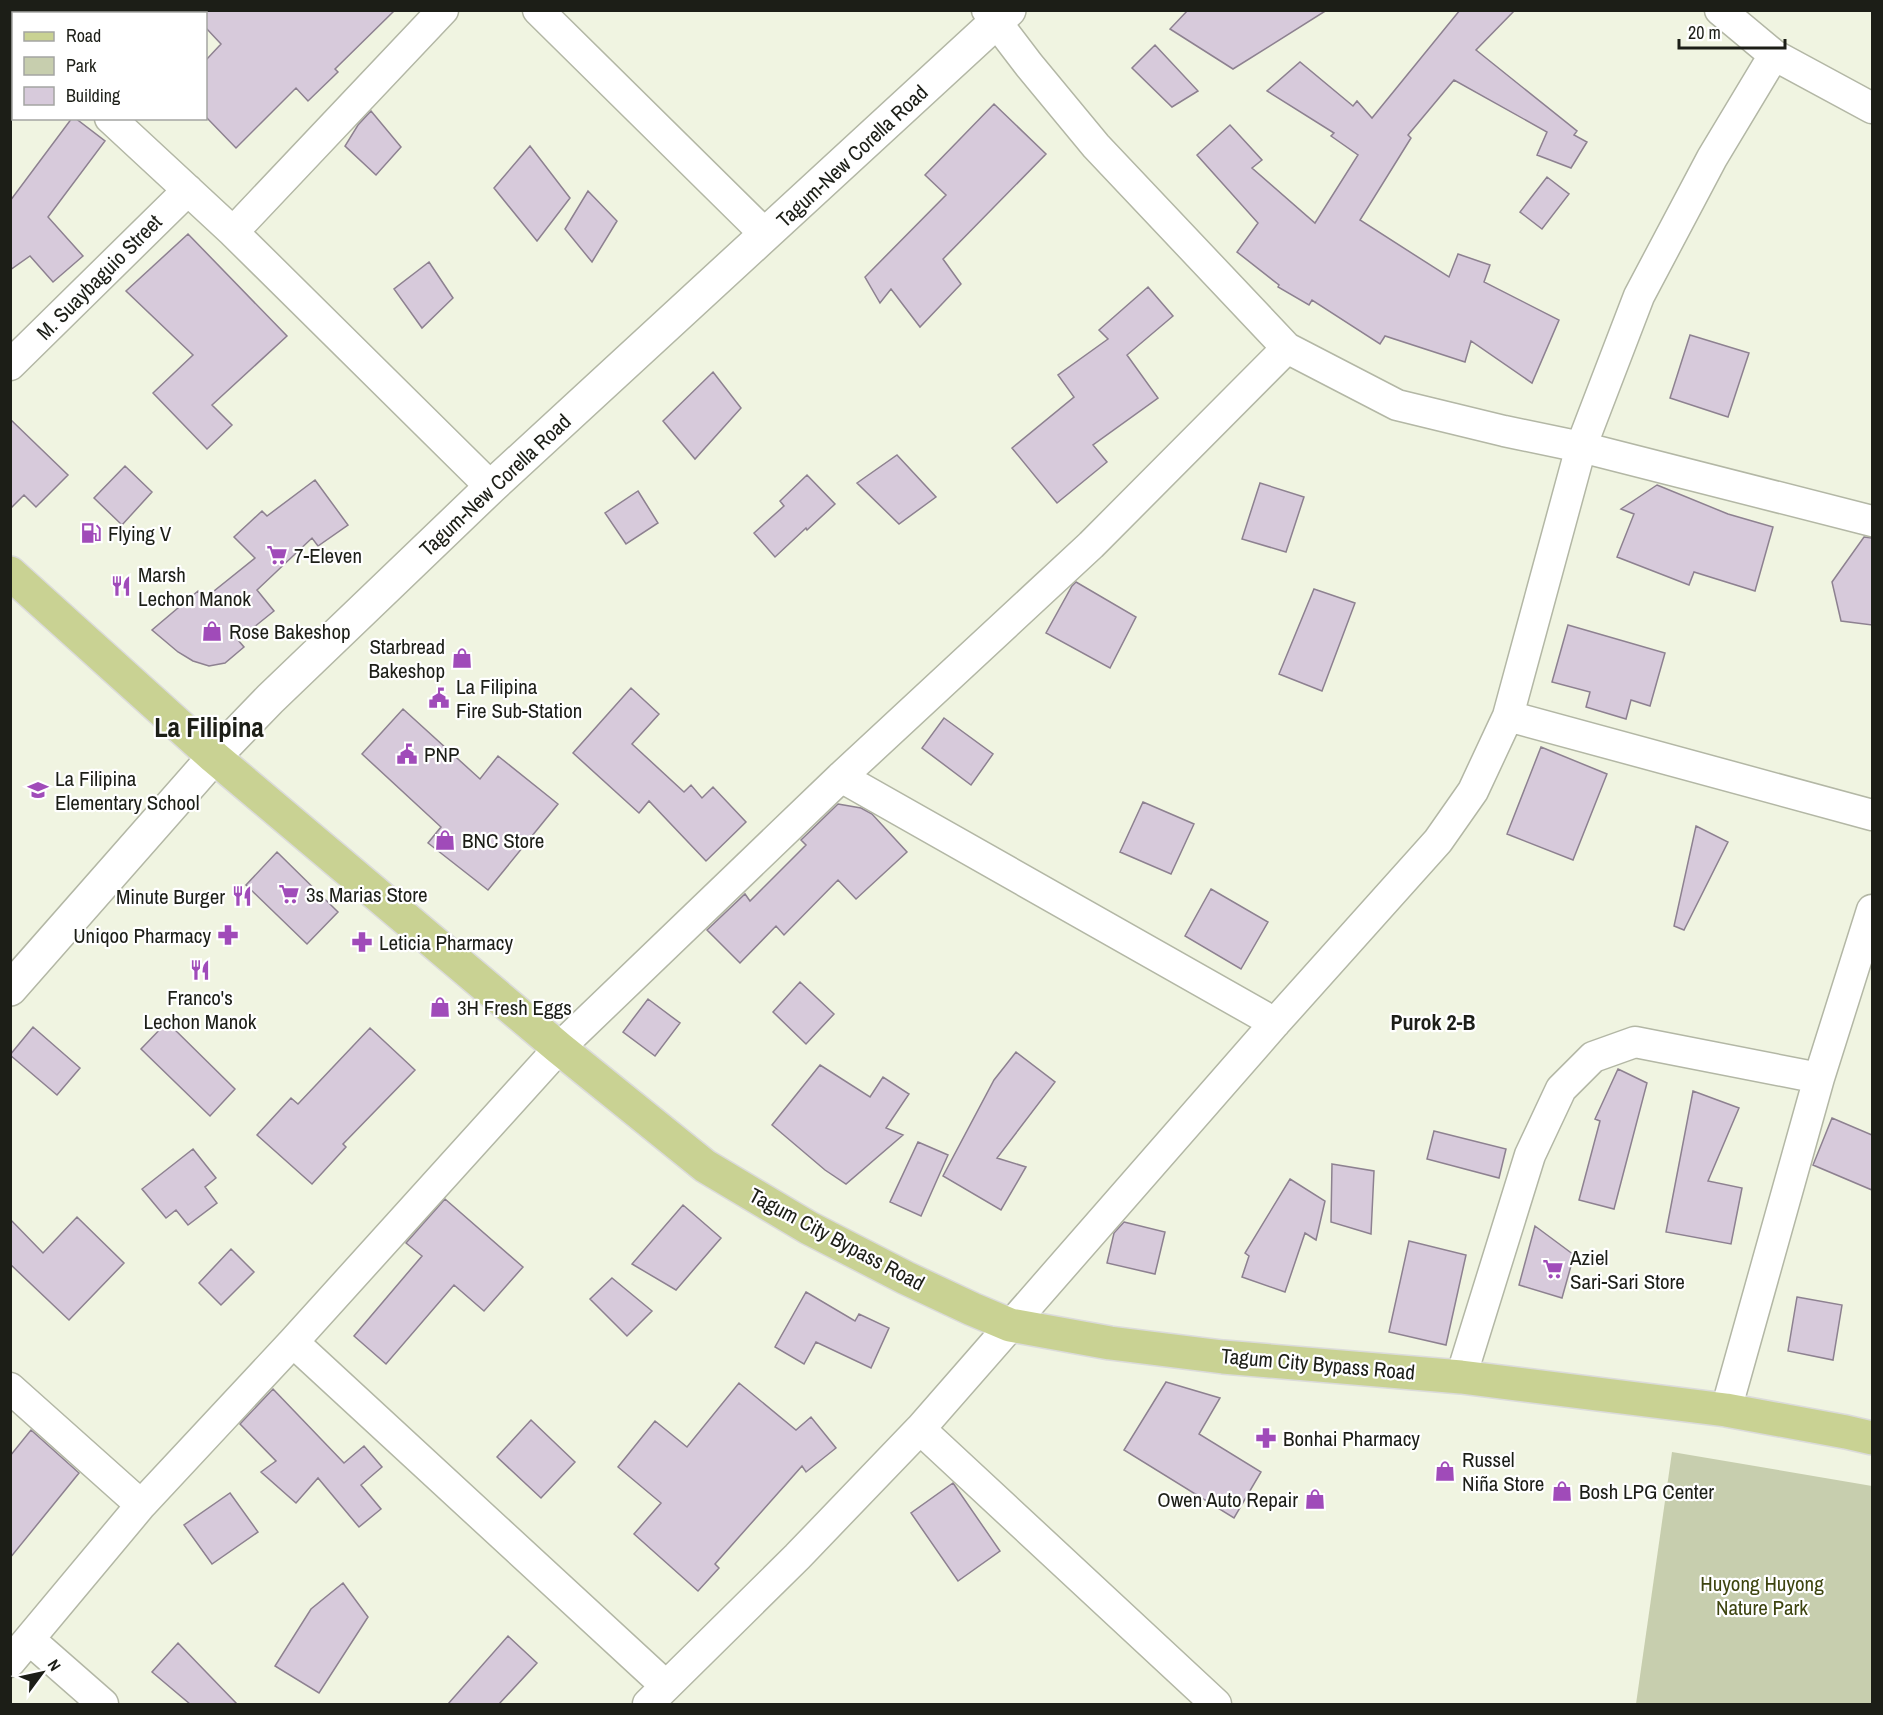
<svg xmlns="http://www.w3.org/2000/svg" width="1883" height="1715" font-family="'Archivo Narrow',sans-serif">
	<rect width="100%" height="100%" fill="#f0f4e1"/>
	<!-- green -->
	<path fill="#c7ceae" d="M1672 1452 1872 1486V1704H1636Z"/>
	<!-- building -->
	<path fill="#d7cadb" stroke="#8d8190" stroke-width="1.5" d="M190 10H395L335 69 338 72 308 101 296 88 236 148 206 117V60L221 44 206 28V14H192Z
		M1188 10H1327L1233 69 1170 29Z
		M1460 10H1515L1476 50 1577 131 1574 135 1587 142 1571 168 1537 155 1547 132 1454 80 1408 135 1411 138 1360 220 1449 277 1458 254 1490 265 1484 282 1559 320 1532 383 1471 341 1465 362 1385 336 1380 344 1312 300 1309 305 1278 287 1279 285 1237 252 1258 223 1197 155 1230 125 1262 160 1252 168 1315 223 1358 155 1331 136 1334 133 1267 91 1300 62 1353 106 1357 101 1372 118Z
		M1155 45 1198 91 1172 107 1132 68Z
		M994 104 1046 154 943 259 961 284 920 327 891 289 880 303 865 277 946 195 925 175Z
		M371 111 401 147 376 175 345 146 358 125Z
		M72 118H75L105 141 48 217 83 256 53 282 30 256 10 270V201Z
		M530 146 570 198 537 241 494 188Z
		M1547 177 1569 194 1542 229 1520 212Z
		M588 191 617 221 592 262 565 229Z
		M188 234 287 336 212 405 232 425 207 449 153 393 193 355 126 291Z
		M429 262 453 298 422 328 394 289Z
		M1148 287 1173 316 1127 355 1158 398 1093 445 1107 462 1057 503 1012 448 1074 397 1058 375 1108 339 1099 330Z
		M1690 335 1749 353 1728 417 1670 398Z
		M713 372 741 408 695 459 663 421Z
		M10 419 68 475 36 507 24 495 10 509Z
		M897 455 936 497 899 524 857 483Z
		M125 466 152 492 122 525 94 498Z
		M807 475 835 504 807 530 806 528 775 557 754 533 784 506 780 501Z
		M315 480 348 525 318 546 312 538 257 590 274 611 238 640 244 647 225 663 209 666 193 661 178 652 152 630 198 591 204 599 255 558 234 537 262 511 267 516Z
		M1260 483 1304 497 1286 552 1242 539Z
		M1657 485 1728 514 1773 527 1755 591 1694 572 1689 585 1617 557 1634 514 1621 509Z
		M638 491 658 523 626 544 605 513Z
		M1864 537 1872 538V625L1841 621 1832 582Z
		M1076 582 1136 617 1110 668 1046 633 1072 586Z
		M1314 589 1355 603 1322 691 1279 674Z
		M1568 625 1665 653 1650 706 1631 700 1626 719 1586 707 1590 692 1552 682Z
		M631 688 659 714 632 744 684 792 691 785 702 798 713 787 746 822 706 861 649 801 639 813 573 753Z
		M403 709 480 779 498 756 558 804 488 890 428 843 441 827 362 754Z
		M944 718 993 754 971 785 922 748Z
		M1541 747 1607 774 1573 860 1507 834Z
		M1143 802 1194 824 1171 874 1120 852Z
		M838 804 861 808 872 814 907 852 856 899 838 880 784 935 776 926 740 963 707 930 745 894 750 901 806 845 801 840Z
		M1696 826 1728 842 1684 930 1674 926Z
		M277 852 338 912 307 944 246 885Z
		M1211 889 1268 922 1241 969 1185 936Z
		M800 982 834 1014 806 1044 773 1012Z
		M648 999 680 1023 655 1056 623 1032Z
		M167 1022 235 1089 210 1116 141 1049Z
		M33 1027 80 1068 57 1095 10 1055Z
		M370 1028 415 1070 343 1144 346 1147 312 1184 257 1135 291 1098 298 1104Z
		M1016 1052 1055 1082 997 1158 1026 1167 1001 1210 943 1176 994 1080Z
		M820 1065 870 1097 883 1077 909 1094 886 1128 903 1135 846 1184 825 1170 772 1125Z
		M1618 1069 1647 1083 1614 1209 1579 1200 1600 1121 1595 1119Z
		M1693 1091 1739 1108 1708 1181 1742 1188 1731 1244 1666 1232Z
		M1832 1118 1872 1135V1190L1813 1165Z
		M1434 1131 1506 1149 1499 1178 1427 1159Z
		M918 1142 948 1155 921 1216 890 1202Z
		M193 1149 216 1178 205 1187 217 1203 188 1225 176 1210 166 1218 142 1189Z
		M1332 1164 1374 1171 1371 1234 1331 1222Z
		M1290 1179 1325 1201 1316 1240 1305 1233 1285 1292 1242 1277 1249 1256 1245 1253Z
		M445 1199 523 1267 484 1311 454 1285 386 1364 354 1336 422 1256 406 1243Z
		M683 1205 721 1238 676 1290 632 1264Z
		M77 1217 124 1263 69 1320 10 1264V1219L43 1253Z
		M1124 1222 1165 1232 1155 1274 1107 1263 1114 1233Z
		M1535 1226 1574 1255 1562 1298 1519 1285Z
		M1409 1241 1466 1255 1446 1345 1389 1332Z
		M231 1249 254 1272 221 1305 199 1283Z
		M612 1278 652 1311 627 1336 590 1299Z
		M806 1292 855 1321 859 1314 889 1328 871 1368 816 1342 804 1364 775 1347Z
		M1797 1297 1842 1305 1833 1360 1788 1351Z
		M1166 1382 1220 1398 1199 1434 1261 1472 1234 1518 1124 1450Z
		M739 1383 796 1430 811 1417 836 1448 806 1472 802 1466 715 1564 719 1568 698 1591 634 1534 661 1503 618 1467 655 1421 687 1447Z
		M273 1389 344 1463 364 1446 382 1467 361 1485 381 1509 359 1527 318 1478 296 1503 261 1472 276 1461 240 1424Z
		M531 1420 575 1462 541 1498 497 1457Z
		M31 1430 79 1473 10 1558V1456Z
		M953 1483 1000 1551 958 1581 911 1513Z
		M230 1493 258 1532 212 1564 184 1525Z
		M343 1583 368 1617 319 1693 275 1666 311 1609Z
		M508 1636 537 1663 499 1704H448Z
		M178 1643 237 1704H190L152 1672Z"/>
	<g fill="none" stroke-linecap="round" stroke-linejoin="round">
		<!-- minor casing -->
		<g stroke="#b3b7a5" stroke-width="33">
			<path id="minor" d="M538 10 766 235
				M987 10 1029 65 1096 146 1287 348 1397 405 1504 431 1581 447 1872 521
				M1720 10 1774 55 1872 108
				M146 14 149 10
				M10 29 14 32
				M110 118 233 232 491 487
				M233 232 443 10
				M10 365 188 190
				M1508 716 1872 815
				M841 777 1275 1023
				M293 1342 666 1686
				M1461 1377 1530 1155 1561 1089 1593 1057 1635 1042 1819 1078
				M10 1388 141 1505
				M1726 1410 1819 1078 1872 910
				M920 1429 1216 1704
				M30 1640 103 1704
				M10 1662 141 1505 293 1342 559 1048 841 777 1091 545 1287 348
				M648 1704 797 1557 920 1429 1275 1023 1438 841 1473 791 1508 716 1581 447 1639 296 1712 158 1774 55"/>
		</g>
		<!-- secondary casing -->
		<g stroke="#b3b7a5" stroke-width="36">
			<path id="secondary" d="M10 989 214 757 270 699 491 487 1009 10"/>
		</g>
		<!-- primary casing -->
		<g stroke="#dbdbda" stroke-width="36">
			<path id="primary" d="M10 573 214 757 559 1048 705 1166 809 1228 906 1278 972 1309 1010 1325 1110 1343 1223 1357 1461 1377 1726 1410 1846 1432 1872 1438"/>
		</g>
		<!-- minor -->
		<use href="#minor" stroke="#fff" stroke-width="30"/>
		<!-- secondary -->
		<use href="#secondary" stroke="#fff" stroke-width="33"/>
		<!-- primary -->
		<use href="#primary" stroke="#c9d293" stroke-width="33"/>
	</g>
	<!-- icons -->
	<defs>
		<g id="fuel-bare" transform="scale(1.62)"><path d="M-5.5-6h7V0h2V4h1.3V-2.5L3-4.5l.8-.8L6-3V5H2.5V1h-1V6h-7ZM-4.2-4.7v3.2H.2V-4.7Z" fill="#a04bb9" stroke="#fff" stroke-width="2.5" paint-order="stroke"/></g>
		<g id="supermarket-bare" transform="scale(1.62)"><path d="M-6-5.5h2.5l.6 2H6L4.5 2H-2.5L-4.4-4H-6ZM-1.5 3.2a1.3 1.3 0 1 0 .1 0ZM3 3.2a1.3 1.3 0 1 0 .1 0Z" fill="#a04bb9" stroke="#fff" stroke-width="2.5" paint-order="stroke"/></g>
		<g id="restaurant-bare" transform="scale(1.62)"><path d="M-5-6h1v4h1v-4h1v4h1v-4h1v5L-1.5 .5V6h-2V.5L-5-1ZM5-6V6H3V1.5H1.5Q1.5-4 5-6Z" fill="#a04bb9" stroke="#fff" stroke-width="2.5" paint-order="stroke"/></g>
		<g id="shop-bare" transform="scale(1.62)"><path d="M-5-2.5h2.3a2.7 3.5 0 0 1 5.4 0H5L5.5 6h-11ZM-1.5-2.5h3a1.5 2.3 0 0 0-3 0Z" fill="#a04bb9" stroke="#fff" stroke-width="2.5" paint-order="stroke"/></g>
		<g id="civic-bare" transform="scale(1.62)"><path d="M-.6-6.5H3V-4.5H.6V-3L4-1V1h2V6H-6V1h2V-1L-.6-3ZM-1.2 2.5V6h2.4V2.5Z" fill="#a04bb9" stroke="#fff" stroke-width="2.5" paint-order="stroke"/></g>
		<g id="school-bare" transform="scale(1.62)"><path d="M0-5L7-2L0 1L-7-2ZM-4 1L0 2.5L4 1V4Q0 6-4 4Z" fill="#a04bb9" stroke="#fff" stroke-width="2.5" paint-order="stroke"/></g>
		<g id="pharmacy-bare" transform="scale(1.62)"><path d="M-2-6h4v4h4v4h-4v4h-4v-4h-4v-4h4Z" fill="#a04bb9" stroke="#fff" stroke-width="2.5" paint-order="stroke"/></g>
	</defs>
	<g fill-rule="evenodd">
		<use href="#fuel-bare" x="91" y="533"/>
		<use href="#supermarket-bare" x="277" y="555"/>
		<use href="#restaurant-bare" x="121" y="586"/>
		<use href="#shop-bare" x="212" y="631"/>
		<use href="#shop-bare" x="462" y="658"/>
		<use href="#civic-bare" x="439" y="698"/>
		<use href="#civic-bare" x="407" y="754"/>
		<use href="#school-bare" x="38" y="790"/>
		<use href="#shop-bare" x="445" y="840"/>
		<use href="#supermarket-bare" x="289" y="894"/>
		<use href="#restaurant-bare" x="242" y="896"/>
		<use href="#pharmacy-bare" x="228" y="935"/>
		<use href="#pharmacy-bare" x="362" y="942"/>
		<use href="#restaurant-bare" x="200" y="970"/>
		<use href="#shop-bare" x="440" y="1007"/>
		<use href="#supermarket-bare" x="1553" y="1269"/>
		<use href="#pharmacy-bare" x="1266" y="1438"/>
		<use href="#shop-bare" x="1445" y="1471"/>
		<use href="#shop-bare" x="1562" y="1491"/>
		<use href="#shop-bare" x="1315" y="1499"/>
	</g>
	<g text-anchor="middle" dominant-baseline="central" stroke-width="4.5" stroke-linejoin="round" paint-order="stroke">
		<!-- street labels -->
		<g font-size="21" fill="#1c1e17" stroke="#fff">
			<text transform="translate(852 156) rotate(-43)">Tagum-New Corella Road</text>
			<text transform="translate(99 277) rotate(-45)">M. Suaybaguio Street</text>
			<text transform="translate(495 485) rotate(-43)">Tagum-New Corella Road</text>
			<text transform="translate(837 1239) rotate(28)">Tagum City Bypass Road</text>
			<text transform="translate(1318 1364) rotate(5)">Tagum City Bypass Road</text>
		</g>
		<!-- poi labels -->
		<g font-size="21" fill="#1c1e17" stroke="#fff" text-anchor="start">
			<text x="108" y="533">Flying V</text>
			<text x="294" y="555">7-Eleven</text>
			<text x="138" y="574">Marsh<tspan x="138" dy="24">Lechon Manok</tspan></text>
			<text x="229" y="631">Rose Bakeshop</text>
			<text x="445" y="646" text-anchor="end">Starbread<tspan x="445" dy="24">Bakeshop</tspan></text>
			<text x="456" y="686">La Filipina<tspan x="456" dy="24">Fire Sub-Station</tspan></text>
			<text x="424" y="754">PNP</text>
			<text x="55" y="778">La Filipina<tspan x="55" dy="24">Elementary School</tspan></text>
			<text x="462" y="840">BNC Store</text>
			<text x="306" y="894">3s Marias Store</text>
			<text x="225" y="896" text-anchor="end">Minute Burger</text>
			<text x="211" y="935" text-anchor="end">Uniqoo Pharmacy</text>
			<text x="379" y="942">Leticia Pharmacy</text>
			<text x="200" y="997" text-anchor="middle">Franco's<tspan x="200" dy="24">Lechon Manok</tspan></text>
			<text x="457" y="1007">3H Fresh Eggs</text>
			<text x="1570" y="1257">Aziel<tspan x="1570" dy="24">Sari-Sari Store</tspan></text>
			<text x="1283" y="1438">Bonhai Pharmacy</text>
			<text x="1462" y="1459">Russel<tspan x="1462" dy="24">Niña Store</tspan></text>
			<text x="1579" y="1491">Bosh LPG Center</text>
			<text x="1298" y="1499" text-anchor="end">Owen Auto Repair</text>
		</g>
		<!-- park labels -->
		<g font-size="21" fill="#3d440f" stroke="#fff">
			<text x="1762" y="1583">Huyong Huyong<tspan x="1762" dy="24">Nature Park</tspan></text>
		</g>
		<!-- neighbourhood labels -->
		<g font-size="22" font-weight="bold" fill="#1c1e17" stroke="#fff">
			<text x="1433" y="1022">Purok 2-B</text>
		</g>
		<!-- district labels -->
		<g font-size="27" font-weight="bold" fill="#1c1e17" stroke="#fff">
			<text x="209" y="727">La Filipina</text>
		</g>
	</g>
	<!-- border -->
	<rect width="1883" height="1715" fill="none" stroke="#1c1e17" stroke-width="24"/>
	<!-- legend -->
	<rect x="12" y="12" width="195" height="108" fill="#ffffff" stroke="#a4a5a2" stroke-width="1.5"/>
	<rect x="24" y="32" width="30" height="9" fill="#c9d293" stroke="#a4a5a2" stroke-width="1.5"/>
	<text x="66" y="42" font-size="18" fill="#1c1e17">Road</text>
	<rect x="24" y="57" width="30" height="18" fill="#c7ceae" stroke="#a4a5a2" stroke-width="1.5"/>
	<text x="66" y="72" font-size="18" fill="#1c1e17">Park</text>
	<rect x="24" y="87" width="30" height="18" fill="#d7cadb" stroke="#a4a5a2" stroke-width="1.5"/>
	<text x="66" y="102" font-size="18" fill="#1c1e17">Building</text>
	<!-- north arrow -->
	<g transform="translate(42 1673) rotate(57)" stroke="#ffffff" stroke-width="4.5" paint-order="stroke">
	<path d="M0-4.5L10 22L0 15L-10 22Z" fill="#1c1e17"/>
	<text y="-9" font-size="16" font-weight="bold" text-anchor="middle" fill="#1c1e17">N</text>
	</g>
	<!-- scale -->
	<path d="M1679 39v9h106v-9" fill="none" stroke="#1c1e17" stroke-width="3"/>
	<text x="1688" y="39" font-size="18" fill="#1c1e17" stroke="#ffffff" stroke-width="4.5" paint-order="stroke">20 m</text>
</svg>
